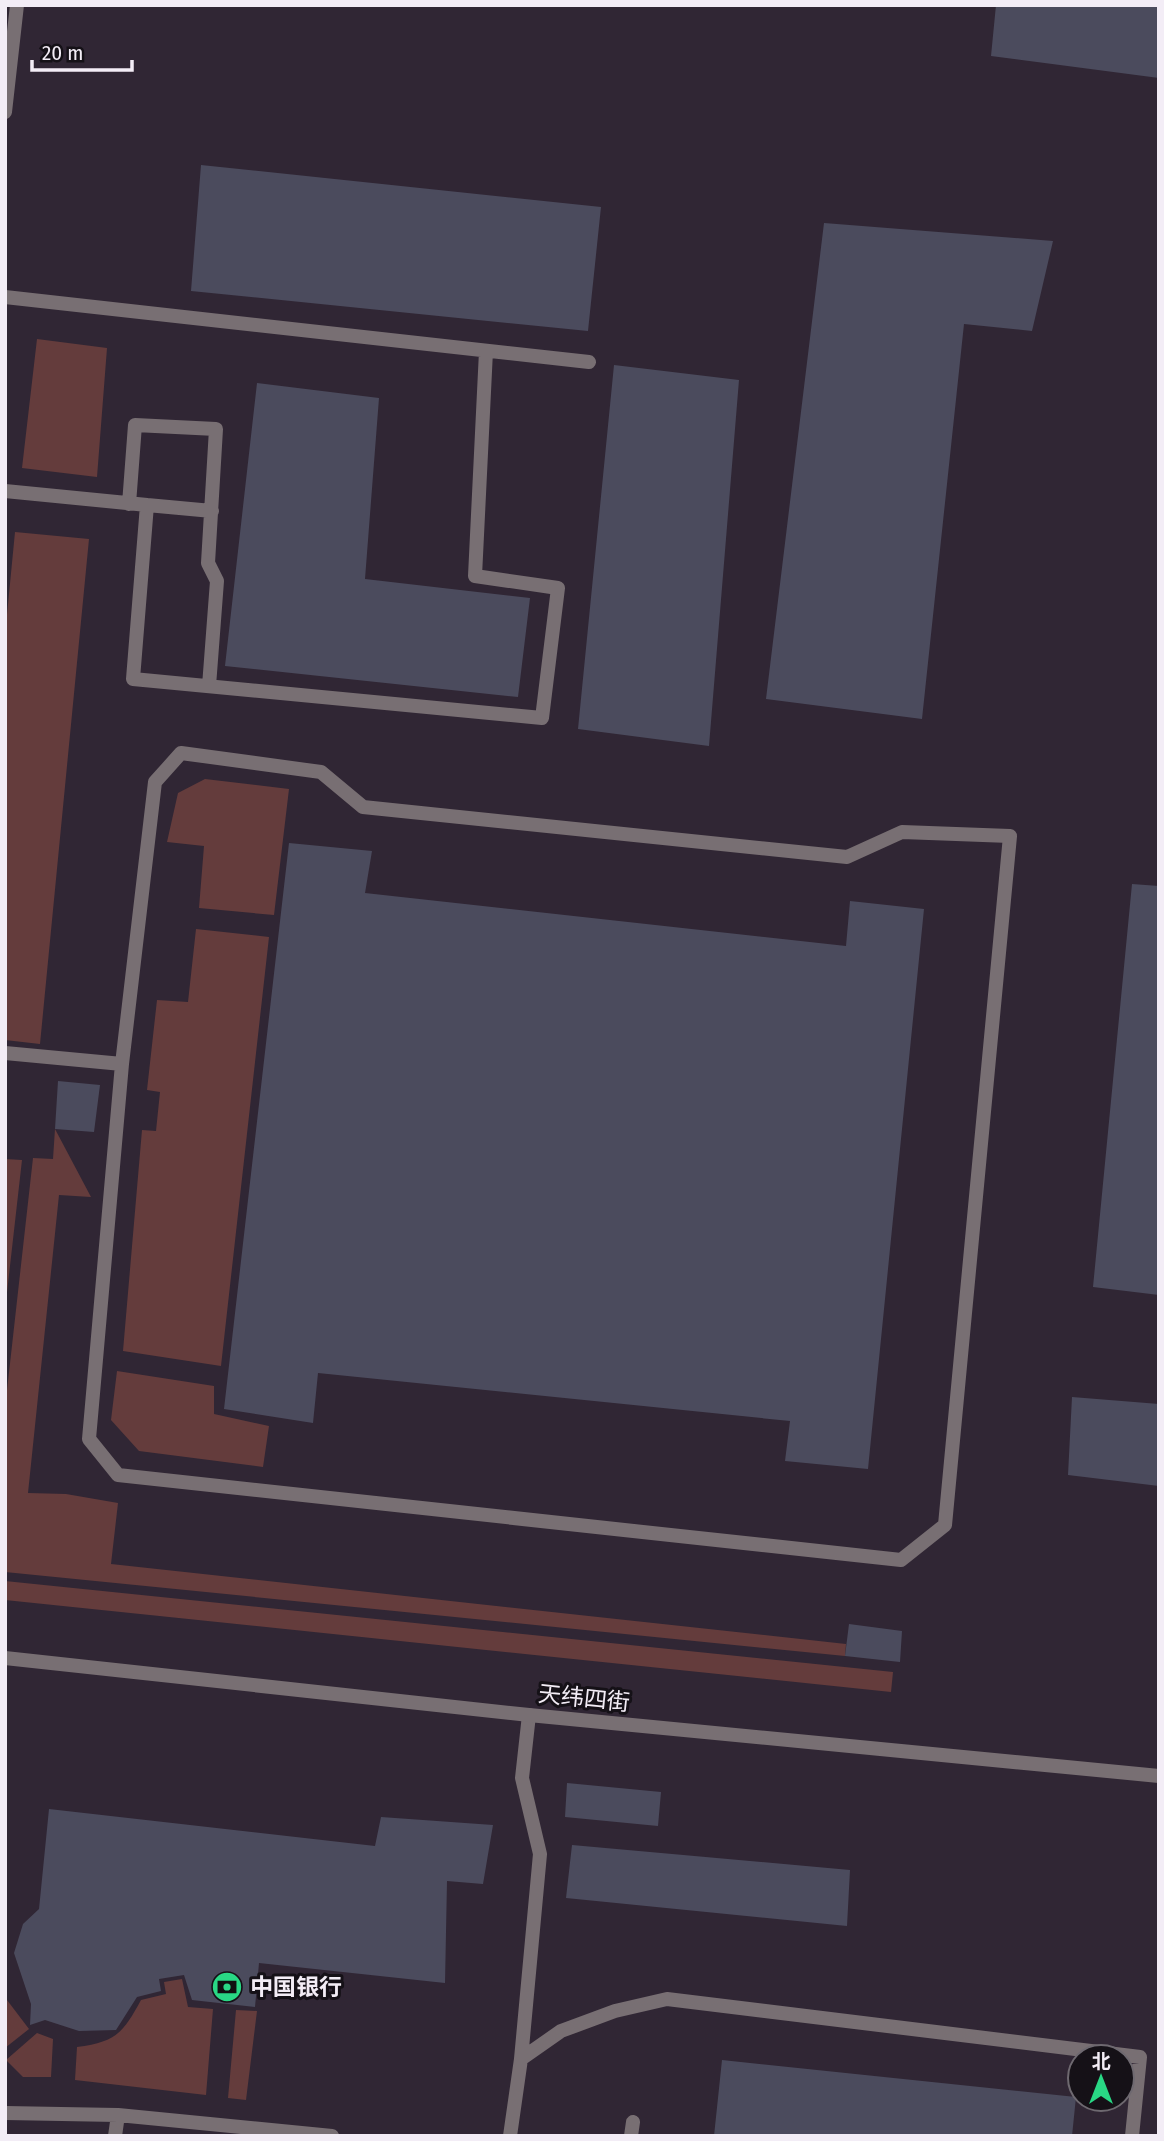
<svg xmlns="http://www.w3.org/2000/svg" width="1164" height="2141" font-family="'Fira Sans Condensed','Noto Sans SC',sans-serif">
	<rect width="100%" height="100%" fill="#302634"/>
	<!-- green -->
	<path fill="#643c3c" d="M37 339 107 348 97 477 22 468Z
		M15 532 89 539 40 1044 5 1040V635Z
		M205 779 289 789 274 915 199 908 204 846 167 842 178 793Z
		M196 929 269 937 221 1366 123 1351 142 1130 156 1131 160 1092 147 1090 157 1000 188 1002Z
		M55 1129 91 1197 59 1195 28 1493 66 1494 118 1503 111 1564 846 1644 845 1656 5 1572V1408L33 1158 53 1159Z
		M5 1159 22 1160 5 1310Z
		M117 1371 214 1386V1414L269 1426 263 1467 139 1451 111 1420Z
		M5 1581 893 1672 891 1692 5 1600Z
		M182 1979 188 2007 213 2009 206 2095 75 2080 77 2047C116 2042 123 2033 141 2000L166 1994 164 1982Z
		M7 2000 29 2029 5 2048Z
		M236 2010 257 2011 246 2100 228 2098Z
		M37 2033 53 2039 51 2077H23L6 2060Z"/>
	<!-- building -->
	<path fill="#4b4b5d" d="M996 5H1159V78L991 56Z
		M201 165 601 207 588 331 191 291Z
		M824 223 1053 241 1032 331 964 324 922 719 766 699Z
		M614 365 739 380 709 746 578 729Z
		M257 383 379 398 365 579 530 598 518 697 225 666Z
		M289 843 372 851 365 893 846 946 850 901 924 909 868 1469 785 1461 790 1421 318 1373 313 1423 224 1409Z
		M1132 884 1159 886V1295L1093 1287Z
		M58 1081 100 1085 94 1132 55 1129Z
		M1072 1397 1159 1404V1486L1068 1475Z
		M849 1624 902 1631 900 1662 845 1656Z
		M567 1783 661 1792 658 1826 565 1817Z
		M49 1809 375 1846 381 1817 493 1825 483 1884 447 1881 445 1983 259 1963 255 2007 192 2000 184 1975 159 1979 161 1991 137 1997 116 2030 79 2031 45 2020 30 2025 31 2004 14 1953 23 1924 39 1909Z
		M572 1845 850 1870 847 1926 566 1898Z
		M722 2060 1076 2097 1072 2136H714Z"/>
	<g fill="none" stroke-linecap="round" stroke-linejoin="round">
		<!-- service -->
		<path stroke="#786f73" stroke-width="14" d="M5 297 589 362
			M5 491 147 505 133 679 542 718 558 588 475 576 486 351
			M129 504 135 425 216 429 208 563 217 581 209 686
			M147 505 212 511
			M5 1053 122 1064 89 1439 118 1475 901 1560 945 1525 1010 836 902 832 847 857 363 807 321 772 181 753 155 782 122 1064
			M521 2059 540 1854 522 1778 529 1715
			M5 2113 118 2115 115 2136
			M118 2115 332 2136
			M510 2136 521 2059 561 2031 615 2011 667 1999 1140 2057 1132 2136
			M631 2136 633 2122"/>
		<!-- minor -->
		<path stroke="#786f73" stroke-width="14" d="M5 112 17 5
			M5 1658 529 1715 1159 1776"/>
	</g>
	<!-- icons -->
	<defs>
		<g id="bank-disc" transform="scale(1.575)"><circle r="9.5" fill="#29d885" stroke="#151117"/><path d="M-6-4H6V4H-6ZM0-2.3a2.3 2.3 0 1 0 0 4.6a2.3 2.3 0 1 0 0-4.6Z" fill="#111"/></g>
	</defs>
	<g fill-rule="evenodd">
		<use href="#bank-disc" x="227" y="1987"/>
	</g>
	<g text-anchor="middle" dominant-baseline="central" stroke-width="6" stroke-linejoin="round" paint-order="stroke">
		<!-- street labels -->
		<g font-size="23" fill="#f3edf6" stroke="#151117">
			<text transform="translate(584 1698) rotate(6)">天纬四街</text>
		</g>
		<!-- poi labels -->
		<g font-size="23" font-weight="bold" fill="#f3edf6" stroke="#151117" text-anchor="start">
			<text x="250" y="1987">中国银行</text>
		</g>
	</g>
	<!-- border -->
	<rect width="1164" height="2141" fill="none" stroke="#f3edf6" stroke-width="14"/>
	<!-- north arrow -->
	<g transform="translate(1101 2078)"><circle r="33" fill="#151117" stroke="#6e6970" stroke-width="2"/>
	<path d="M0-5L12 26L0 18L-12 26Z" fill="#29d885"/>
	<text y="-10" font-size="19" font-weight="bold" text-anchor="middle" fill="#f3edf6">北</text>
	</g>
	<!-- scale -->
	<path d="M32 60v10h100v-10" fill="none" stroke="#f3edf6" stroke-width="3.5"/>
	<text x="42" y="60" font-size="21" fill="#f3edf6" stroke="#151117" stroke-width="5" paint-order="stroke">20 m</text>
</svg>
